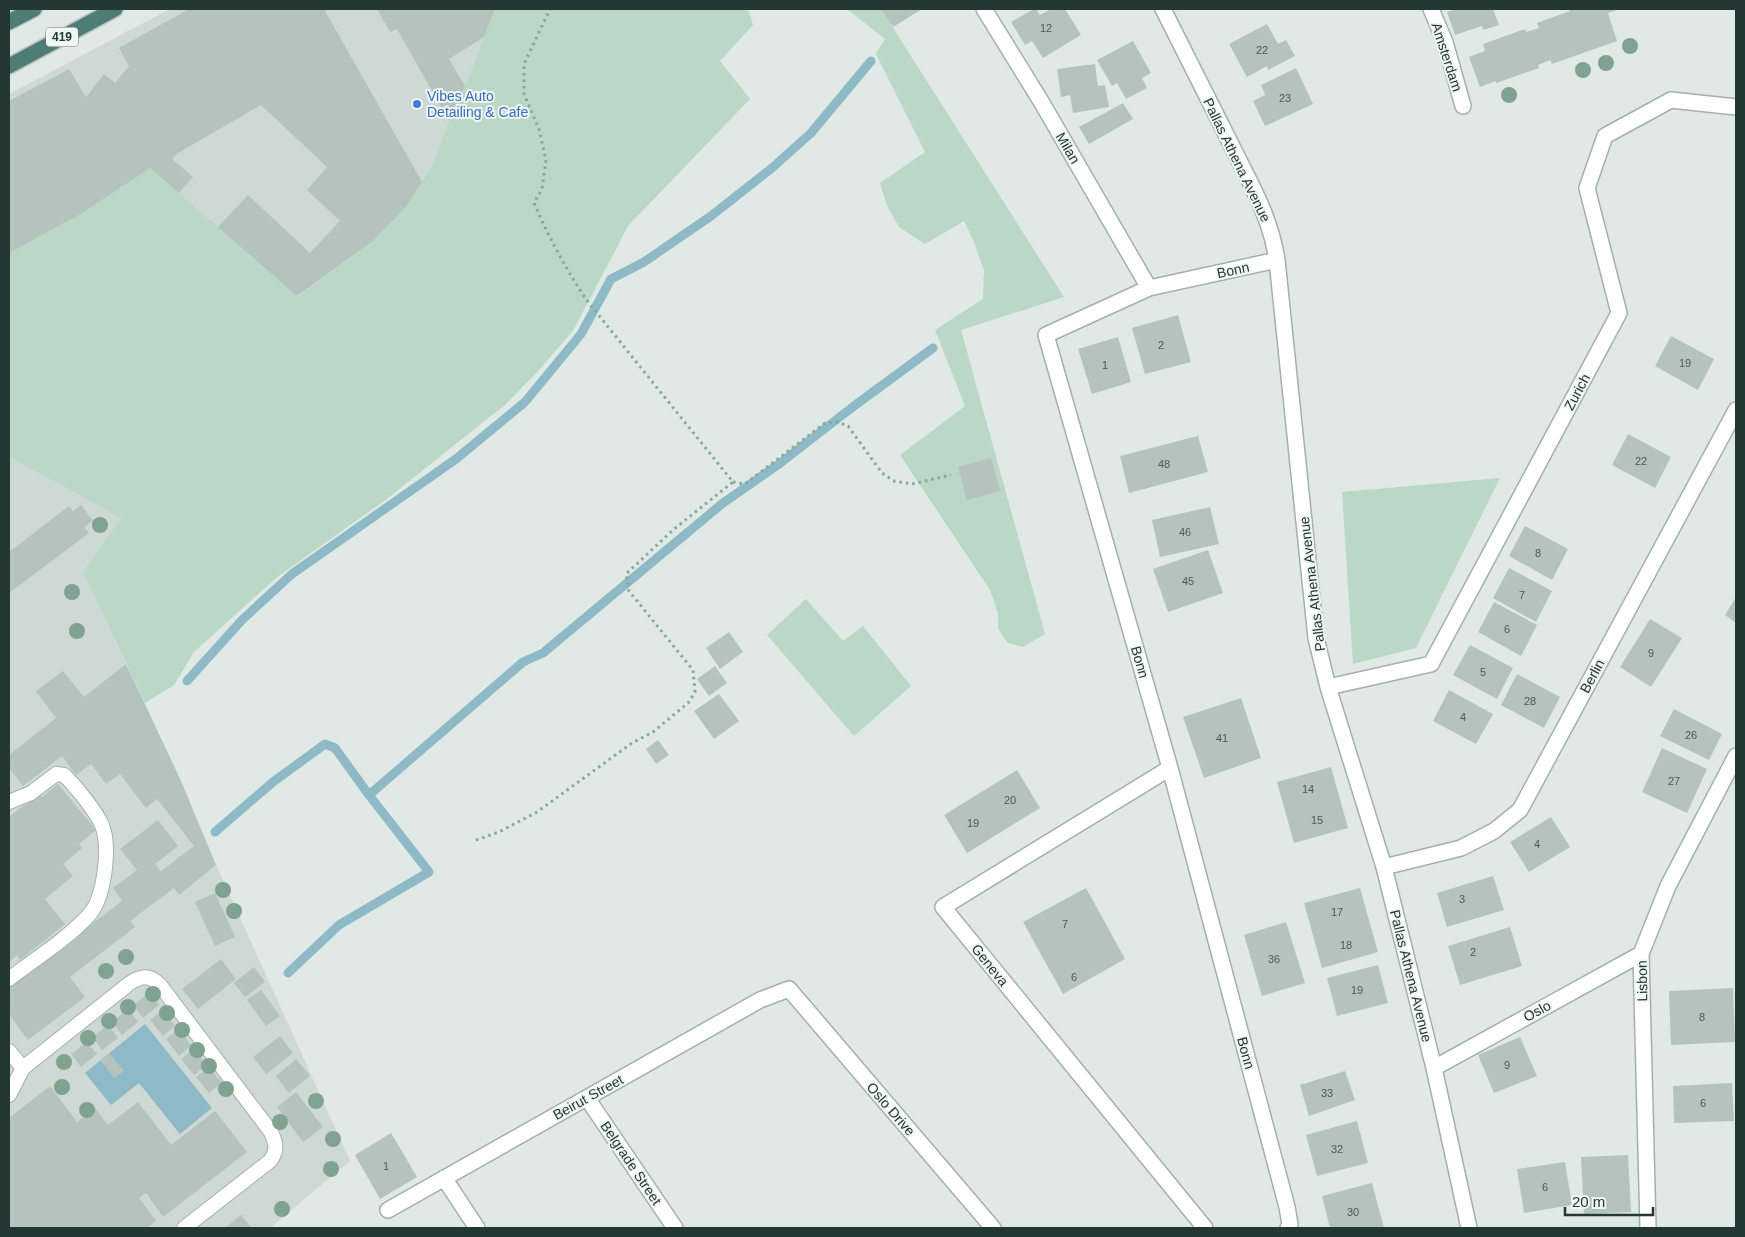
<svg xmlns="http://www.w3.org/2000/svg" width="1745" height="1237" font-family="Helvetica,sans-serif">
	<rect width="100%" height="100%" fill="#e0e9e5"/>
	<!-- built -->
	<path fill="#ced8d4" d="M170 9H495L465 86 449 121 434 162 405 208 373 241 297 296 179 193 79 215 9 253V94Z
		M9 457 121 518 83 572 181 781 204 838 350 1161 270 1228H9Z"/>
	<!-- green -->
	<path fill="#bbd7c5" d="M495 9H748L753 25 720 61 750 99 628 226 574 329 541 368 506 404 388 498 276 578 194 652 174 685 145 703 83 572 121 518 9 457V253L79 215 150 168 298 296 373 241 405 208 434 162 449 121 465 86Z
		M847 9H881L1064 297 961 330 1045 634 1023 647 1008 643 998 629V613L990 590 900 455 965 406 935 330 983 299 984 270 973 240 964 221 925 244 899 227 887 206 880 183 925 152 876 54 885 39Z
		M1500 478 1416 648 1353 664 1342 492Z
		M806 599 843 641 863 626 911 686 854 736 767 635Z"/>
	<!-- water -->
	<path fill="#8eb9c7" d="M145 1024 212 1108 180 1134 139 1083 111 1105 85 1073Z"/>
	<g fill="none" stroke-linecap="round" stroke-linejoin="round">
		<!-- stream -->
		<path stroke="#8eb9c7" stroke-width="9" d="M187 681 242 620 292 574 456 459 525 402 581 334 611 279 644 262 711 216 772 168 811 133 871 61
			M369 795 523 662 543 653 723 503 779 464 854 406 933 348
			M215 832 273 782 325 744 335 748 369 795 429 872 339 925 288 973"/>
	</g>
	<!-- building -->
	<path fill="#b5c3bf" d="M189 9H324L422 182 405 208 373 241 297 296 218 227 248 195 310 253 340 221 307 190 327 167 261 105 178 153 172 159 193 177 179 193 150 168 79 215 9 253V101L69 69 86 97 104 74 115 83 129 66 119 48Z
		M377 9H495L484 37 449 59 465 86 449 121 397 29 390 32Z
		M881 9H922L893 27Z
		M1034 9H1036L1040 15 1051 9H1065L1081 35 1043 58 1032 41 1025 45 1011 22Z
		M1456 9H1493L1499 25 1483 30 1482 26 1455 35 1447 12Z
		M1569 9H1619L1608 13 1617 41 1552 64 1550 60 1538 65 1539 68 1496 83V81L1480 87 1469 57 1485 51 1483 44 1525 29 1526 32 1539 28 1537 23 1570 11Z
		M1267 24 1278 44 1286 40 1295 56 1268 70 1267 66 1247 77 1229 44Z
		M1133 41 1151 73 1142 78 1147 88 1126 99 1117 83 1112 86 1097 60Z
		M1095 64 1098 86 1105 85 1109 107 1073 113 1070 95 1061 97 1057 69Z
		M1296 68 1313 104 1265 126 1253 101 1265 95 1261 85Z
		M1123 103 1133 119 1089 144 1079 127Z
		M1178 315 1191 362 1145 374 1132 328Z
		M1671 336 1714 359 1698 390 1655 366Z
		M1118 337 1131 382 1092 394 1078 349Z
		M1628 434 1671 457 1655 488 1612 465Z
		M1198 436 1208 472 1129 493 1120 456Z
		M991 458 1000 491 967 500 958 467Z
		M81 505 93 521 84 527 89 533 9 593V552L69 506 73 511Z
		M1210 507 1219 544 1160 557 1152 520Z
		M1525 526 1568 549 1552 580 1509 556Z
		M1208 550 1223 593 1168 612 1153 569Z
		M1509 568 1552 591 1536 622 1493 598Z
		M1736 597V623L1725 615Z
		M1494 602 1537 625 1521 656 1478 632Z
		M1650 619 1682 638 1651 687 1620 667Z
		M729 632 743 652 720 669 706 648Z
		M1470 645 1513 668 1497 699 1453 675Z
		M126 664 181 781 216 865 179 895 174 888 130 921 135 927 70 977 85 997 28 1040 9 1014V987L122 901 113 888 137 870 120 849 158 820 178 846 155 864 161 871 194 846 157 799 146 808 120 774 106 784 91 764 76 775 62 756 23 786 9 768V755L56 718 36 691 63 671 84 697Z
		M715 666 727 683 709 696 697 679Z
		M1517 674 1560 697 1544 728 1501 705Z
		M1449 690 1493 714 1476 744 1433 721Z
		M719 694 739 721 714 739 694 711Z
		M1241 698 1261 758 1204 778 1183 717Z
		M1674 709 1722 734 1709 760 1660 736Z
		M658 740 669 755 656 764 646 749Z
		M1662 748 1707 769 1687 813 1642 792Z
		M1331 767 1348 828 1294 843 1277 782Z
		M1017 770 1040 808 967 853 944 815Z
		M58 784 96 830 79 844 82 848 63 864 73 876 45 899 65 924 20 960 17 955 9 962V817L39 794 42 797Z
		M1551 817 1570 847 1529 872 1510 842Z
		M1493 876 1504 910 1447 927 1437 893Z
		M1086 888 1125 959 1063 994 1023 922Z
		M1360 888 1378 952 1322 968 1304 903Z
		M215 893 235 937 215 946 195 902Z
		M1286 922 1305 983 1262 996 1244 935Z
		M1510 927 1522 966 1460 985 1448 946Z
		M221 959 236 979 198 1009 182 989Z
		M1378 965 1388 1003 1337 1016 1327 978Z
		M254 967 265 982 245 997 234 983Z
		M1733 988 1735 1042 1671 1045 1669 991Z
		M261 990 280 1016 266 1026 247 1000Z
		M149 993 159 1005 143 1018 133 1005Z
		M128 1009 138 1022 122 1035 112 1022Z
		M163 1010 175 1026 163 1036 150 1020Z
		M108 1025 118 1038 102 1050 92 1037Z
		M179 1029 191 1045 179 1056 166 1039Z
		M280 1036 293 1053 266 1074 253 1057Z
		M1520 1037 1537 1076 1494 1093 1478 1055Z
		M87 1042 97 1054 81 1067 71 1054Z
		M194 1049 207 1065 194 1075 181 1059Z
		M109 1053 124 1071 114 1078 100 1060Z
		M296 1059 310 1076 289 1093 276 1076Z
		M209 1067 222 1083 209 1093 196 1077Z
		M1345 1071 1355 1100 1309 1116 1300 1085Z
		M1732 1083 1734 1121 1674 1123 1673 1086Z
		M50 1086 77 1122 95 1108 108 1125 138 1102 171 1145 215 1111 247 1152 163 1217 146 1193 139 1198 156 1221 147 1228H10L9 1118Z
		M296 1092 323 1127 303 1142 277 1107Z
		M1357 1121 1368 1163 1317 1176 1306 1135Z
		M391 1133 417 1177 380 1199 355 1155Z
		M1628 1155 1631 1212 1584 1214 1581 1157Z
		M1565 1162 1572 1205 1524 1213 1517 1169Z
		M1372 1183 1384 1228H1330L1322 1196Z
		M241 1215 252 1228H225Z"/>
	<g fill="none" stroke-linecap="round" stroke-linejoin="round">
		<!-- service casing -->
		<g stroke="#a4b0ac" stroke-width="16">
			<path id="service" d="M9 802 31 793 56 774 64 775C75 785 95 811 101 823 111 844 105 897 89 915 66 940 36 958 9 979
				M9 1051 23 1068
				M9 1095 23 1068 130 983C142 975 150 975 160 985L271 1132C276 1143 278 1151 270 1161L184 1228"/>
		</g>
		<!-- minor casing -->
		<g stroke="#a4b0ac" stroke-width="18">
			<path id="minor" d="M984 9 1042 103 1149 288
				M1163 9 1252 186C1264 210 1273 233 1277 260L1316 638 1328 687 1384 867 1434 1068 1469 1228
				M1431 9 1445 42 1463 106
				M1277 260 1149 288 1046 335 1170 768 1287 1207 1290 1224 1288 1228
				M1328 687 1431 664 1619 313 1587 188 1605 136 1671 100 1736 107
				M1170 768 943 907 1205 1228
				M1384 867 1461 848 1494 831 1520 810 1736 410
				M1434 1068 1641 954
				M587 1098 675 1228
				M444 1178 477 1228
				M388 1210 760 1000 789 989 993 1228
				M1648 1228 1641 954 1668 886 1736 756"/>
		</g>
		<!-- trunk casing -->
		<g stroke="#bdc3c2" stroke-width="18">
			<path id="trunk" d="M9 22 34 9
				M9 66 115 9"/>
		</g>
		<!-- path -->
		<path stroke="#84a8a0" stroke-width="3" stroke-dasharray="2.5 4" stroke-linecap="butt" d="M733 482 745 484 825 423 838 422 848 426 882 473 894 481 912 484 951 475
			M476 840 499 832 537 812 632 743 653 732 688 703 695 692 693 670 629 591 626 574 674 529 733 482 588 302C567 271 549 238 534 203L542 189 546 160 539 129 524 94V64L550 9"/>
		<!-- service -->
		<use href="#service" stroke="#fff" stroke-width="14"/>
		<!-- minor -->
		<use href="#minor" stroke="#fff" stroke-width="15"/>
		<!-- trunk -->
		<use href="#trunk" stroke="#4e7c76" stroke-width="15"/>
	</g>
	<!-- trees -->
	<g fill="#80a291">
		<circle cx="1630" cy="46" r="8"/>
		<circle cx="1606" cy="63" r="8"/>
		<circle cx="1583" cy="70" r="8"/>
		<circle cx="1509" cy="95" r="8"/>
		<circle cx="100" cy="525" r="8"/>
		<circle cx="72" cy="592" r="8"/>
		<circle cx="77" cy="631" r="8"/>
		<circle cx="223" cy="890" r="8"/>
		<circle cx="234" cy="911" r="8"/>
		<circle cx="126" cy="957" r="8"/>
		<circle cx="106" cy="971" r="8"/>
		<circle cx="153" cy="994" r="8"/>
		<circle cx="128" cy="1007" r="8"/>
		<circle cx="167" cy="1013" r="8"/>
		<circle cx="109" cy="1021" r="8"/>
		<circle cx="182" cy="1030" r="8"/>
		<circle cx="88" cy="1038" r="8"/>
		<circle cx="197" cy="1050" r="8"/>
		<circle cx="64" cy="1062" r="8"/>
		<circle cx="209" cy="1066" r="8"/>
		<circle cx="62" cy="1087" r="8"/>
		<circle cx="226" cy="1089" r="8"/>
		<circle cx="316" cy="1101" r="8"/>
		<circle cx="87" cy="1110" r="8"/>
		<circle cx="280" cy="1122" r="8"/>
		<circle cx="333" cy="1139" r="8"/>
		<circle cx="331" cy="1169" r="8"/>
		<circle cx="282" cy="1209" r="8"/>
	</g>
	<!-- markers -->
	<circle fill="#3f7fe0" stroke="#f0f6f3" stroke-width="2" cx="417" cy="104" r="5"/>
	<g text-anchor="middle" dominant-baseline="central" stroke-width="4" stroke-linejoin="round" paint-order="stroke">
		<!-- number labels -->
		<g font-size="11" fill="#485a56">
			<text x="1046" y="28">12</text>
			<text x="1262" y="50">22</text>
			<text x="1285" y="98">23</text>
			<text x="1161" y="345">2</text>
			<text x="1685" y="363">19</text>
			<text x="1105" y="365">1</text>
			<text x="1641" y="461">22</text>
			<text x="1164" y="464">48</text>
			<text x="1185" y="532">46</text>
			<text x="1538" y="553">8</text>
			<text x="1188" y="581">45</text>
			<text x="1522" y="595">7</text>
			<text x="1507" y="629">6</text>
			<text x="1651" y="653">9</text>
			<text x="1483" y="672">5</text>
			<text x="1530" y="701">28</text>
			<text x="1463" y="717">4</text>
			<text x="1691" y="735">26</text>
			<text x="1222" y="738">41</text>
			<text x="1674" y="781">27</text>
			<text x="1308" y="789">14</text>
			<text x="1010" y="800">20</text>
			<text x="1317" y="820">15</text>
			<text x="973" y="823">19</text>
			<text x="1537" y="844">4</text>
			<text x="1462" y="899">3</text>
			<text x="1337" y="912">17</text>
			<text x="1065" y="924">7</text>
			<text x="1346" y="945">18</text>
			<text x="1473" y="952">2</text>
			<text x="1274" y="959">36</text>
			<text x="1074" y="977">6</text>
			<text x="1357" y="990">19</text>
			<text x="1702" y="1017">8</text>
			<text x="1507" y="1065">9</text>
			<text x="1327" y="1093">33</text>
			<text x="1703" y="1103">6</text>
			<text x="1337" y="1149">32</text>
			<text x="386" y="1166">1</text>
			<text x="1545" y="1187">6</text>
			<text x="1353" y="1212">30</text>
		</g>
		<!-- shield labels -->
		<rect fill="#f0f6f3" stroke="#60706d" stroke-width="1" x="46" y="27.5" width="32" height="19" rx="4"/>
		<g font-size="12" font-weight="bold" fill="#233733">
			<text x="62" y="37">419</text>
		</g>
		<!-- street labels -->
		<g font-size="14" fill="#233733" stroke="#f0f6f3">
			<text transform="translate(1447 57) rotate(72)">Amsterdam</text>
			<text transform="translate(1068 148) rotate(60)">Milan</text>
			<text transform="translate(1237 160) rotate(64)">Pallas Athena Avenue</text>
			<text transform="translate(1233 270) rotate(-12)">Bonn</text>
			<text transform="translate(1577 392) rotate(-62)">Zurich</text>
			<text transform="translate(1312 584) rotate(-97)">Pallas Athena Avenue</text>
			<text transform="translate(1140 662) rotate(74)">Bonn</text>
			<text transform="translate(1592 676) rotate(-62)">Berlin</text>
			<text transform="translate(990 965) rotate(51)">Geneva</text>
			<text transform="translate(1411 976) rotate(76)">Pallas Athena Avenue</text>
			<text transform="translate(1642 981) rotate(-91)">Lisbon</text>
			<text transform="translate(1537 1011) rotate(-29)">Oslo</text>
			<text transform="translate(1246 1053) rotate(75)">Bonn</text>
			<text transform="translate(588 1097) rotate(-29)">Beirut Street</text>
			<text transform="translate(891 1109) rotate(49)">Oslo Drive</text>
			<text transform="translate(631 1163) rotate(56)">Belgrade Street</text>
		</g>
		<!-- shop labels -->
		<g font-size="14" fill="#366cbe" stroke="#f0f6f3" text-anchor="start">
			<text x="427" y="96">Vibes Auto<tspan x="427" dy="16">Detailing &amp; Cafe</tspan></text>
		</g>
	</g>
	<!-- border -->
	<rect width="1745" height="1237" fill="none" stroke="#233733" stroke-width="20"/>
	<!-- scale -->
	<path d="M1565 1207v8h88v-8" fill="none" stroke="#233733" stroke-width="2.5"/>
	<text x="1572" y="1207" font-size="15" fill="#233733" stroke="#f0f6f3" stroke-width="4" paint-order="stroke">20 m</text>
</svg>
